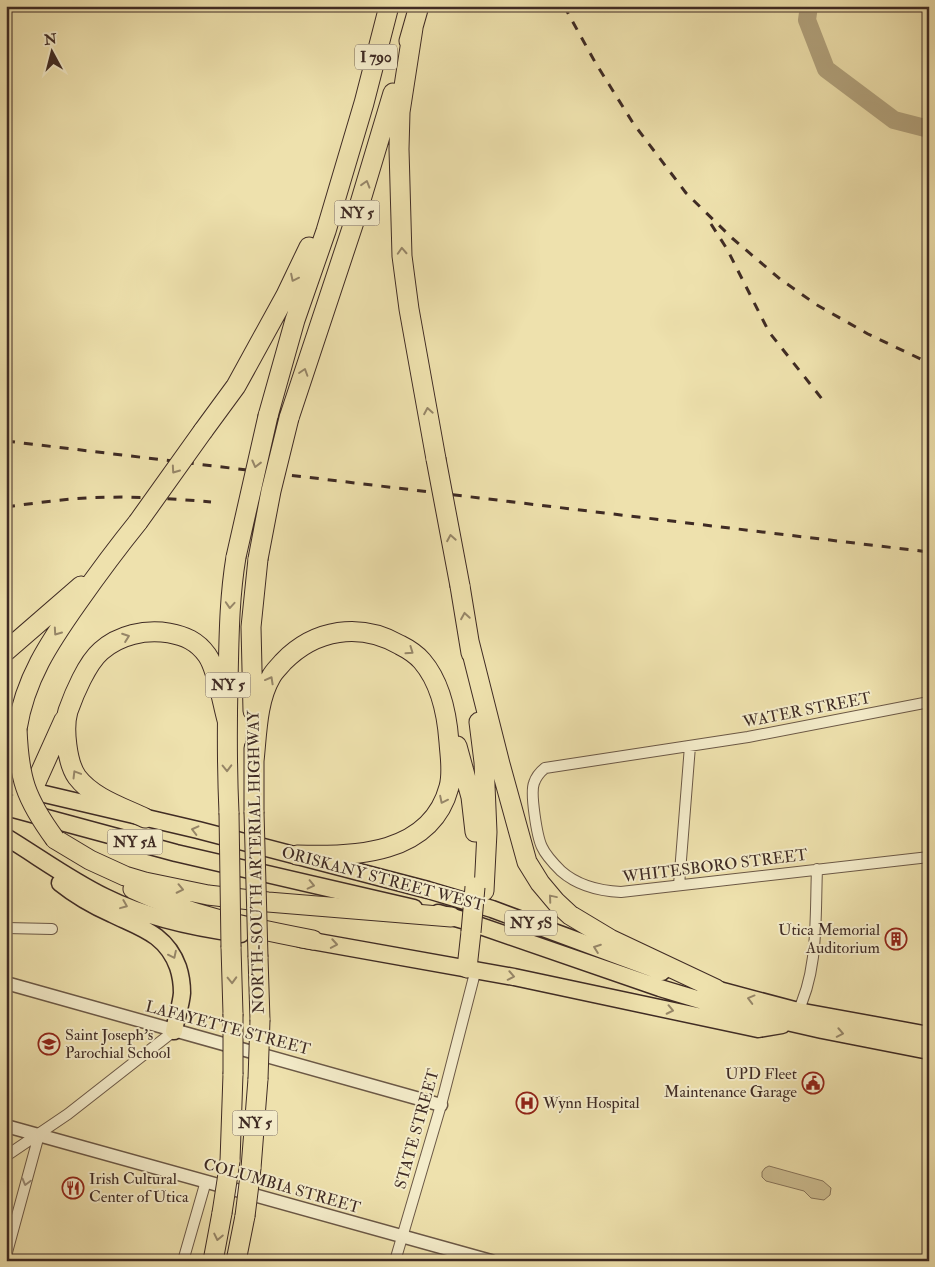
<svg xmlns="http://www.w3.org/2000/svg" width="935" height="1267" font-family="'IM FELL Double Pica',serif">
	<rect width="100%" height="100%" fill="#eee1ad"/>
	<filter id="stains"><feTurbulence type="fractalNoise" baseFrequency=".004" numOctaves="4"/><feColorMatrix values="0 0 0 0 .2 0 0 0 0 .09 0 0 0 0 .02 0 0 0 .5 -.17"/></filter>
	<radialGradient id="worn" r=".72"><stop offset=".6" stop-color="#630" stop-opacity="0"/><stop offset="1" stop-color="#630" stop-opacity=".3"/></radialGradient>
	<!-- green -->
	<path fill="#d0c296" stroke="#88765d" d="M769 1166 823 1181 831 1188 830 1195 824 1200 811 1198 804 1191 766 1181 762 1177V1172L765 1168Z"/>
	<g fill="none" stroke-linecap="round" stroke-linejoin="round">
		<!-- river -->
		<path stroke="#b2a37e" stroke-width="18" d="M809 6 807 20 826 69 894 120 929 129"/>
		<!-- minor casing -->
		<g stroke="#6b5846" stroke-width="12">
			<path id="minor" d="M929 702 748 737 545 768C540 772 536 777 534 783 530 793 537 837 542 847 546 856 554 864 561 871 578 886 600 891 621 892L929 857
				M679 885 690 746
				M6 928 52 929
				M796 1015C819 972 815 917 817 869
				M6 1156 68 1114 174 1031
				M6 1256 39 1135
				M183 1261 206 1181
				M395 1261 441 1105 476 969"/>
		</g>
		<!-- tertiary casing -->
		<g stroke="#6b5846" stroke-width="15">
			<path id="tertiary" d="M6 983 441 1105
				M6 1126 491 1261"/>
		</g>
		<!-- primary casing -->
		<g stroke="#3f2b24" stroke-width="19">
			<path id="primary" d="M6 785 198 830 428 890 492 909 662 972
				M6 807 176 853 414 908
				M6 837C39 857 70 880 105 897 147 918 195 928 241 934
				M60 883C75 895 94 906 112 914 141 928 166 934 178 967 181 976 182 984 182 993 181 1006 176 1018 174 1031
				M438 913 466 921 660 988 730 1009 822 1030 929 1051
				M301 939 514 977 758 1029 782 1025
				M704 986 798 1011 929 1035"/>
		</g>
		<!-- motorway casing -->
		<g stroke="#3f2b24" stroke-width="21">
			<path id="motorway" d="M413 28 400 112 399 149 402 256 409 309 436 459
				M409 41 419 6
				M268 416 295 320 326 231 364 103 389 6
				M289 418 357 213 393 93
				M203 431 236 386 286 295 309 247
				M460 586 471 653
				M469 641 500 764 527 862 540 883 556 902 570 915 610 939 716 989
				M6 651 81 586
				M253 711 251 627 258 559
				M479 722 484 762 487 832 484 891
				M17 729C25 679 49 643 78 602 97 575 117 548 138 522
				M457 746 471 797 475 832
				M254 748V812
				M254 761C257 734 257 701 271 677 274 671 279 667 283 662 315 629 360 622 400 645 408 649 416 654 422 661 440 682 447 714 449 742 450 757 453 772 449 787 431 855 354 857 297 855
				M7 807 23 802 32 791 64 720
				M229 813C227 769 227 726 228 683 229 640 229 599 236 557
				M145 818C122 807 93 798 77 777 67 763 63 728 68 711 74 694 87 663 101 651 119 635 145 629 169 633 185 636 197 641 207 655 217 669 222 702 227 720
				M55 839 90 860 125 876 145 882 208 895 268 902 451 917
				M133 889C190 916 251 928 313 940
				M231 947 233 1014
				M258 957 260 1020
				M467 968 471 932
				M230 1161 233 1074
				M251 1168 258 1079
				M213 1261 222 1213
				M236 1261 245 1216"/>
		</g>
		<!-- minor -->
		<use href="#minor" stroke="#f4ecca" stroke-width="10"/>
		<!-- tertiary -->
		<use href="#tertiary" stroke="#f4ecca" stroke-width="12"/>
		<!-- primary -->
		<use href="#primary" stroke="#eee1ad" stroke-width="16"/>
		<!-- motorway -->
		<use href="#motorway" stroke="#eee1ad" stroke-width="19"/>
		<!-- rail -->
		<path stroke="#3f2b24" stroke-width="3" stroke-dasharray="9 9" stroke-linecap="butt" d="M564 6 595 62 633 123 686 193 732 238 780 279 817 305 868 334 929 363
			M711 224 727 249 769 332 826 404
			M6 441 929 552
			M6 507C28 504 50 501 72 499 118 495 165 498 211 502"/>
		<!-- motorway-bridge casing -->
		<g stroke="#3f2b24" stroke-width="21" stroke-linecap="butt">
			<path id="motorway-bridge" d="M436 459 460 586
				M138 522 203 431
				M236 557 268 416
				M258 559 271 491 289 418
				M17 729C19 778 25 798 55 839
				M254 812 258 957
				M229 813 231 947
				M471 932 475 887
				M233 1074V1014
				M258 1079 260 1020
				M222 1213 230 1161
				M245 1216 251 1168"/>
		</g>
		<!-- motorway-bridge -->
		<use href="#motorway-bridge" stroke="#eee1ad" stroke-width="19"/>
	</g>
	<!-- one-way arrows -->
	<defs><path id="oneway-chevron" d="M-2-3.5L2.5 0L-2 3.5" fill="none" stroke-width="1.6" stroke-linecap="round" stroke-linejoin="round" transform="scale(1.25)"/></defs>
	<g stroke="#968668">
		<use href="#oneway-chevron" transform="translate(366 184) rotate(-73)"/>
		<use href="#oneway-chevron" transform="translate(402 251) rotate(-93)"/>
		<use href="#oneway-chevron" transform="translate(294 278) rotate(116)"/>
		<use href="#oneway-chevron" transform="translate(304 372) rotate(-72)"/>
		<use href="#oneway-chevron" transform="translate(428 411) rotate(-100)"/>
		<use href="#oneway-chevron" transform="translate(256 464) rotate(104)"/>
		<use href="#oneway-chevron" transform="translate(175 470) rotate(125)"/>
		<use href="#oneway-chevron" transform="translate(451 538) rotate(-100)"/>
		<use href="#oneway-chevron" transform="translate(230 605) rotate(94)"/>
		<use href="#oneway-chevron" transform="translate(465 616) rotate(-99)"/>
		<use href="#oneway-chevron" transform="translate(57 632) rotate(125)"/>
		<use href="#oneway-chevron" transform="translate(126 637) rotate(-20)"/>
		<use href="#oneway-chevron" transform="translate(410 651) rotate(35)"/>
		<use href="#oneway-chevron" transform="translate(270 680) rotate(-61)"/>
		<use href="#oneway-chevron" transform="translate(227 768) rotate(89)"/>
		<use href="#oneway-chevron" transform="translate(76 774) rotate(-121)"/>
		<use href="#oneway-chevron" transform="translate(443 800) rotate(116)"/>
		<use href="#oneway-chevron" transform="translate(195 830) rotate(-166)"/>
		<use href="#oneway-chevron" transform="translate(311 885) rotate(13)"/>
		<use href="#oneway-chevron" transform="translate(180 889) rotate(12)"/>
		<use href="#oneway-chevron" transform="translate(552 898) rotate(-130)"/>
		<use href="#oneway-chevron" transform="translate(124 905) rotate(22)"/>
		<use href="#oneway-chevron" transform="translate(334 944) rotate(10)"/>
		<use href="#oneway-chevron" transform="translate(597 948) rotate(-160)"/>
		<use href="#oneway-chevron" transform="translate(173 955) rotate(64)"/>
		<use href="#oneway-chevron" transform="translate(511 976) rotate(11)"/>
		<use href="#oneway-chevron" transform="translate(232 980) rotate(88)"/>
		<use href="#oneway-chevron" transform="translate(751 999) rotate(-165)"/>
		<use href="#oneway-chevron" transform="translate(670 1010) rotate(12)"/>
		<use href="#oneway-chevron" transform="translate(840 1033) rotate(11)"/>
		<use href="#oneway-chevron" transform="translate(218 1237) rotate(102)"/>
	</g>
	<use stroke="#9a8c77" href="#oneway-chevron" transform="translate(26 1182) rotate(105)"/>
	<!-- icons -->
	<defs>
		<g id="building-ring" transform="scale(1.125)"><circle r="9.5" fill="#f4ecca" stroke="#8f2418" stroke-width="1.5"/><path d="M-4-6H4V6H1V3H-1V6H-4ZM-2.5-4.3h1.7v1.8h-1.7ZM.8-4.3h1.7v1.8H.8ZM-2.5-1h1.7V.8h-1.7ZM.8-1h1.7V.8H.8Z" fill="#8f2418"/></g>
		<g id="school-ring" transform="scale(1.125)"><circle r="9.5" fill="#f4ecca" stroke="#8f2418" stroke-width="1.5"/><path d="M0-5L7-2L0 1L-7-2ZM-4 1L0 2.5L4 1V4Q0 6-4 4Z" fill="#8f2418"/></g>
		<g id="civic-ring" transform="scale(1.125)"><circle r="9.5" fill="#f4ecca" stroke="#8f2418" stroke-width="1.5"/><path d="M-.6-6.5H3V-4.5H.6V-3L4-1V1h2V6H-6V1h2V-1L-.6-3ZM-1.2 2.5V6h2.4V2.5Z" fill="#8f2418"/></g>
		<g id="hospital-ring" transform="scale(1.125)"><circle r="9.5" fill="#f4ecca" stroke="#8f2418" stroke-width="1.5"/><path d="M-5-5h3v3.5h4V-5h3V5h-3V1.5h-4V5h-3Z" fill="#8f2418"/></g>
		<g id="restaurant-ring" transform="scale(1.125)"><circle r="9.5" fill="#f4ecca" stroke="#8f2418" stroke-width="1.5"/><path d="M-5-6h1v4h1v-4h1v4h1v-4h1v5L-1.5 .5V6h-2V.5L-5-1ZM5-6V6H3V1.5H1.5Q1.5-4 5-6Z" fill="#8f2418"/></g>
	</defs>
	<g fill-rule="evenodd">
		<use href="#building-ring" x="896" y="939"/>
		<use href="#school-ring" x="49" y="1044"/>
		<use href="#civic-ring" x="813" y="1083"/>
		<use href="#hospital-ring" x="527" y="1103"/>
		<use href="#restaurant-ring" x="73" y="1188"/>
	</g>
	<g text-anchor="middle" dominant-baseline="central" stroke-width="4" stroke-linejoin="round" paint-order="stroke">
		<!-- shield labels -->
		<g fill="#f4ecca" stroke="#756556" stroke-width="1">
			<rect x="355" y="44.5" width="42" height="25" rx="4"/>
			<rect x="334.5" y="200.5" width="45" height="25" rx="4"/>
			<rect x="205.5" y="672.5" width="45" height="25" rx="4"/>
			<rect x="107.5" y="829.5" width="55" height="25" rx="4"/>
			<rect x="505" y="910.5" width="52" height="25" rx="4"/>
			<rect x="232.5" y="1110.5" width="45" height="25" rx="4"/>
		</g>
		<g font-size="15" font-weight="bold" fill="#3f2b24">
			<text x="376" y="57">I 790</text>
			<text x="357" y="213">NY 5</text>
			<text x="228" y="685">NY 5</text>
			<text x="135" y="842">NY 5A</text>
			<text x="531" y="923">NY 5S</text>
			<text x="255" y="1123">NY 5</text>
		</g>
		<!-- street labels -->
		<g font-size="16" fill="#3f2b24" stroke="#f4ecca">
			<text transform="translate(807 710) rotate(-11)">WATER STREET</text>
			<text transform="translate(256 862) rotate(-91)">NORTH-SOUTH ARTERIAL HIGHWAY</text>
			<text transform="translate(715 866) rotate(-7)">WHITESBORO STREET</text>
			<text transform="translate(383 879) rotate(15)">ORISKANY STREET WEST</text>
			<text transform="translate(228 1028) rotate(15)">LAFAYETTE STREET</text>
			<text transform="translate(417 1129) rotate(-74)">STATE STREET</text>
			<text transform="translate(282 1186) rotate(16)">COLUMBIA STREET</text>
		</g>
		<!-- poi labels -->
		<g font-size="16" fill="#3f2b24" stroke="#f4ecca" text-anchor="start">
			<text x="880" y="930" text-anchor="end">Utica Memorial<tspan x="880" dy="18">Auditorium</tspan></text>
			<text x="65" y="1035">Saint Joseph's<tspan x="65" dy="18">Parochial School</tspan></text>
			<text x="797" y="1074" text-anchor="end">UPD Fleet<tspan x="797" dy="18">Maintenance Garage</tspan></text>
			<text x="543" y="1103">Wynn Hospital</text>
			<text x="89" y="1179">Irish Cultural<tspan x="89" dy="18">Center of Utica</tspan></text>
		</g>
	</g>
	<!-- margin -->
	<rect width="935" height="1267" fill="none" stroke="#eee1ad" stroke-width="25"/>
	<rect x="8" y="8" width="920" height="1252" fill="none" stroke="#3f2b24" stroke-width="2.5"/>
	<rect x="12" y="12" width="910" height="1242" fill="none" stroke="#3f2b24"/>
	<!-- north arrow -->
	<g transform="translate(52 52) rotate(353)" stroke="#f4ecca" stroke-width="4" paint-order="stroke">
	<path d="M0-4L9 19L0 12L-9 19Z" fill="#3f2b24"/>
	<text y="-8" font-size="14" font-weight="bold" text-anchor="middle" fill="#3f2b24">N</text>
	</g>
	<rect width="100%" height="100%" filter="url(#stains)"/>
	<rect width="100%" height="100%" fill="url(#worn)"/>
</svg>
